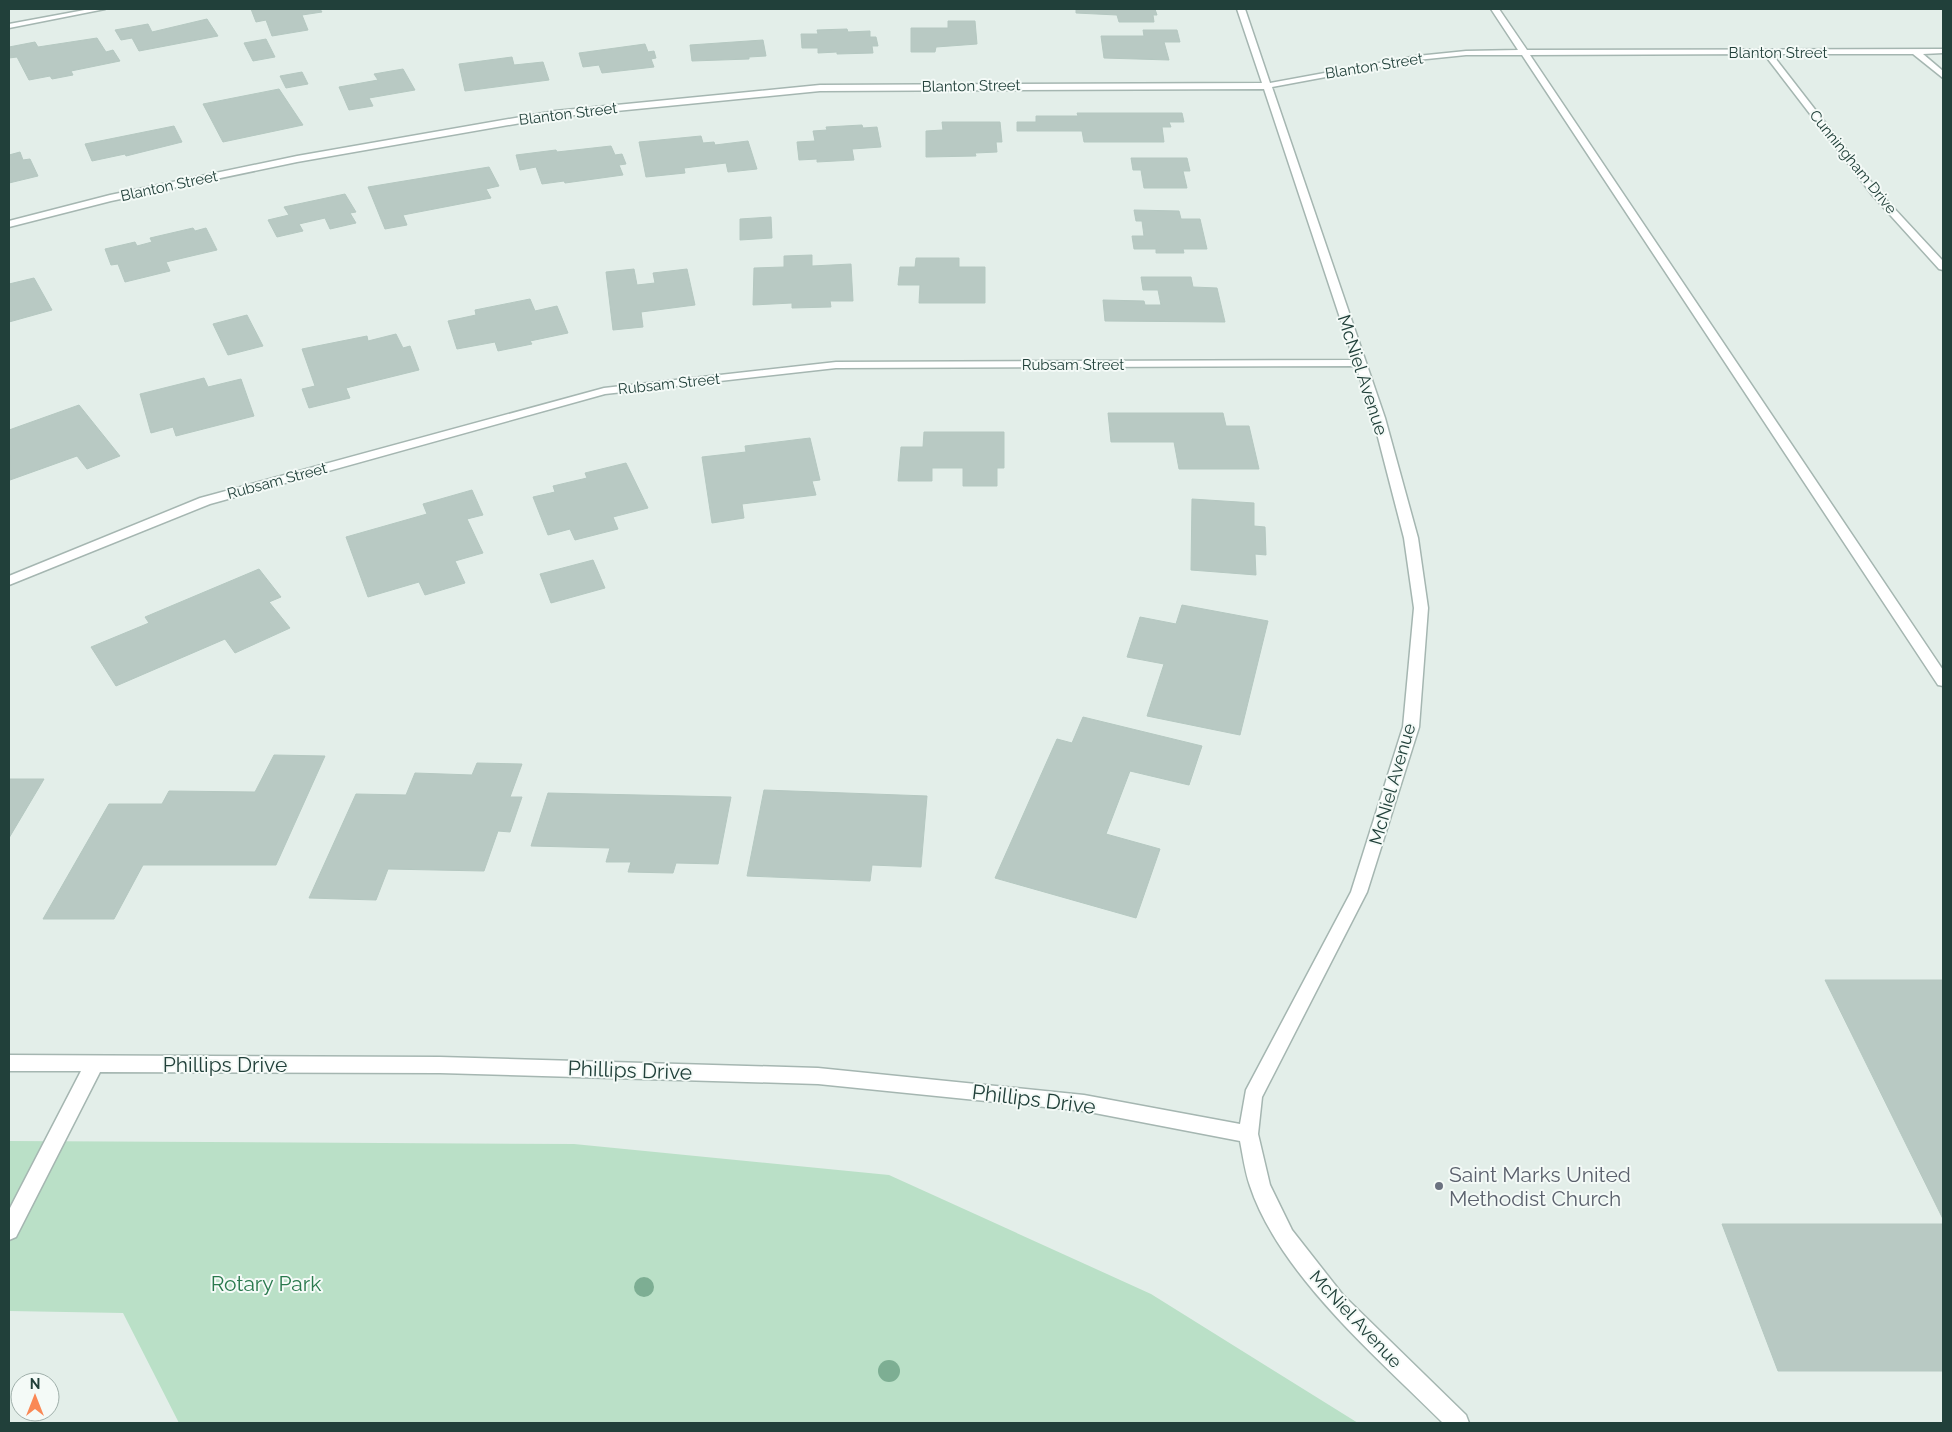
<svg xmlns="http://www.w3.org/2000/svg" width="1952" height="1432" font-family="Raleway,sans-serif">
	<rect width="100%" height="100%" fill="#e3eee9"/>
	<!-- green -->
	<path fill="#bae0c7" d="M9 1141 574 1144 889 1175 1151 1294 1358 1423H179L123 1313 9 1311Z"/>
	<!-- building -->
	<path fill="#b8c9c3" stroke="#b5c8c1" d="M251 9H320L322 12 302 15 308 30 272 36 266 20 256 22Z
		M1076 9H1155L1157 15H1153L1154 22H1119L1117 15 1076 13Z
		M207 19 218 36 139 51 132 38 121 40 115 30 148 24 152 32Z
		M948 21H975L977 44 936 47 935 52H911V28H948Z
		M847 29 848 32 870 31V37H876L878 46H872L873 53 837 54V52L818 53V48H802L801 34H818L817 30Z
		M1143 30H1177L1180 42H1164L1169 60 1104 58 1101 36H1144Z
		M97 38 106 52 113 50 120 61 71 71 73 75 52 79 50 76 29 80 17 57 9 58V47L35 42 38 47Z
		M266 39 275 57 253 61 244 43Z
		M763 40 766 56 749 57V59L692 61 690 45Z
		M645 44 648 52 654 51 656 58 651 59 654 67 602 73 599 65 583 67 579 53Z
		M512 57 514 65 543 62 549 80 465 91 459 64Z
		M403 69 415 90 369 98 373 106 349 110 339 87 378 80 374 74Z
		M302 72 308 84 286 88 280 76Z
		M279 89 303 125 223 142 203 104Z
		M1077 113H1182L1184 122H1169L1171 127H1162L1164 142H1084L1082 131H1017V122H1036V116H1078Z
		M942 122H1000L1002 142H996L997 152 975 153 976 156 926 157V131L943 130Z
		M862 125 863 128 877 127 881 147 852 149 854 160 817 162V159L799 160 797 142 815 141 813 131 827 130 826 127Z
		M174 126 182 142 126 156 125 154 92 161 85 144Z
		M701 136 703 143 714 142 715 145 748 141 757 169 728 172 726 163 684 168 685 173 646 177 639 142Z
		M611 146 615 155 622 154 626 164 619 165 623 175 565 183 564 181 542 184 536 167 520 170 516 155 556 150 557 152Z
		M20 152 23 160 30 159 38 176 9 183V155Z
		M1131 158H1187L1190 171H1183L1187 188H1144L1141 170H1133Z
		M489 167 499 186 486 189 491 198 403 215 407 225 385 229 368 187Z
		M345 194 356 212 350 213 356 223 330 229 325 218 299 224 303 231 277 237 268 220 289 215 284 207Z
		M1134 210 1179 211 1181 219H1200L1207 249H1183L1184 253H1156V249H1134L1132 236H1144L1142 221H1136Z
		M771 217 772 238 740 240V219Z
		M193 228 195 231 206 228 217 250 166 262 170 271 125 282 118 264 111 265 105 249 135 242 137 246 152 242 150 238Z
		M812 255V266L851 264 853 301H830L831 307 792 308V303L753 305 754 268 784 267V256Z
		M916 258H959V267H985V303H919L920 285H898L900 267H915Z
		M634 269 637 285 655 283 653 273 687 269 695 305 641 312 643 327 613 330 606 272Z
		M1141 277H1191L1193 287 1217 288 1225 322 1105 321 1103 300 1144 301 1145 305H1161L1158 290H1143Z
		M34 278 52 310 9 322V284Z
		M530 299 535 311 557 306 568 333 530 341 532 344 498 351 495 342 457 349 448 321 476 315 475 310Z
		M247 315 263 346 228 355 213 324Z
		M396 334 403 348 410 346 419 370 346 388 350 398 309 408 302 389 315 386 302 349 367 336 368 341Z
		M204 378 208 387 241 379 254 416 176 436 173 427 151 433 140 394Z
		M79 405 120 456 87 469 77 456 10 480 9 430Z
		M1108 413H1223L1226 426H1249L1259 469H1179L1174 442H1111Z
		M924 432H1004V468H997V486H963V468H932V481H898L901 447H923Z
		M810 438 820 480 812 481 816 495 742 504 744 518 712 523 702 457 746 452 745 446Z
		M626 463 648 508 613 517 618 529 575 540 570 529 548 535 533 497 555 492 553 486 587 478 585 473Z
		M472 490 483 515 467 519 483 553 455 561 465 583 425 595 419 582 368 597 346 537 427 514 423 504Z
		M1192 499 1254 503V526L1265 527 1266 555 1255 554 1256 575 1191 570Z
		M593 560 605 588 551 603 540 574Z
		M259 569 281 597 269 602 290 628 235 653 225 639 116 686 91 647 149 623 145 617Z
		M1182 605 1268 621 1240 735 1147 716 1164 664 1127 657 1140 617 1176 624Z
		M1083 717 1202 746 1189 785 1130 771 1106 834 1160 849 1136 918 995 878 1057 739 1072 743Z
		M274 755 325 756 276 865H143L114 919H43L109 804H162L169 791 255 792Z
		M477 763 522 764 510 797H522L510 832 498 831 484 871 388 869 376 900 309 898 356 794 406 795 415 773 472 775Z
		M9 779H44L9 838Z
		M764 790 927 796 921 867 872 865 870 881 747 876Z
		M548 793 731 797 718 864 676 863 673 873 628 872 631 862H606L610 848 531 846Z
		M1825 980H1943V1219Z
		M1722 1224H1943V1371H1778Z"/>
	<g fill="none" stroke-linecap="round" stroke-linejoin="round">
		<!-- minor casing -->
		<g stroke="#a5b6b1" stroke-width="3">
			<path id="minor" d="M90 9H105L9 28V24Z
				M1237 9H1245L1270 83 1417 56 1466 51 1518 50 1491 9H1499L1527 50 1943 49V53L1923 54 1943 71V78L1913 54H1772L1879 192 1943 261V270L1939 269 1873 196 1764 54 1530 55 1943 670V686L1938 685 1522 55H1466L1417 60 1272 87 1385 418 1418 538 1428 608 1419 727 1367 892 1262 1097 1258 1134 1270 1185 1292 1230 1343 1295 1466 1415 1469 1423H1443C1378 1358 1279 1274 1250 1186 1245 1172 1243 1156 1240 1141L1084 1111 818 1084 440 1073 100 1072 16 1237 9 1240V1210L81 1071H9V1055L440 1057 818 1068 1084 1095 1240 1124 1246 1090 1351 892 1403 727 1414 608 1404 538 1373 418 1356 366 836 368 605 394 210 504 9 585V576L200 498 604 388 836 362 1354 360 1264 89 820 91 555 117 297 162 111 201 9 227V221L110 195 297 156 555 111 820 85 1262 83Z"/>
		</g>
		<!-- minor -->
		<use href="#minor" fill="#fff" fill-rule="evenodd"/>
	</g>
	<!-- trees -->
	<g fill="#7dae93">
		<circle cx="644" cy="1287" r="10"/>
		<circle cx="889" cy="1371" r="11"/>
	</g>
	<!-- markers -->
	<circle fill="#6b7280" stroke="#f4faf7" stroke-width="2" cx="1439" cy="1186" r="5"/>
	<g text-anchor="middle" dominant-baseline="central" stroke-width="4" stroke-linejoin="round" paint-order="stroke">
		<!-- far-street labels -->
		<g font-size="15" fill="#21403a" stroke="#f4faf7">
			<text x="1778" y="53">Blanton Street</text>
			<text transform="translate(1374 66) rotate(-9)">Blanton Street</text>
			<text transform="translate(971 86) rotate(-1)">Blanton Street</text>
			<text transform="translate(568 114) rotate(-7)">Blanton Street</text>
			<text transform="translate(1853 162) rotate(51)">Cunningham Drive</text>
			<text transform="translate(169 186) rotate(-12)">Blanton Street</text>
			<text x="1073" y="365">Rubsam Street</text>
			<text transform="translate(669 384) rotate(-6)">Rubsam Street</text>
			<text transform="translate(277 481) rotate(-15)">Rubsam Street</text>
		</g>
		<!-- street labels -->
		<g font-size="18" fill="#21403a" stroke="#f4faf7">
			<text transform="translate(1363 375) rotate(72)">McNiel Avenue</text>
			<text transform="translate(1392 784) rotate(-74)">McNiel Avenue</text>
			<text transform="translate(1356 1319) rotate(47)">McNiel Avenue</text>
		</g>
		<!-- near-street labels -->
		<g font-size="21" fill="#21403a" stroke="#f4faf7">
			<text x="225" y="1064">Phillips Drive</text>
			<text transform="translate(630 1070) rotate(2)">Phillips Drive</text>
			<text transform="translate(1034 1099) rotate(7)">Phillips Drive</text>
		</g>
		<!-- near-worship labels -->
		<g font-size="21" fill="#5b616d" stroke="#f4faf7" text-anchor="start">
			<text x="1449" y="1174">Saint Marks United<tspan x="1449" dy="24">Methodist Church</tspan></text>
		</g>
		<!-- near-park labels -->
		<g font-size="21" fill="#29794d" stroke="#f4faf7">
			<text x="266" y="1283">Rotary Park</text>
		</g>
	</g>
	<!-- border -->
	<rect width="1952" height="1432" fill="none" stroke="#21403a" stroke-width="20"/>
	<!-- north arrow -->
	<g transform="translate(35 1397)"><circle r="24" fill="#f4faf7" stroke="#a0b0ab"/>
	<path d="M0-4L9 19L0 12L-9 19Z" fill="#fa8855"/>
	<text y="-8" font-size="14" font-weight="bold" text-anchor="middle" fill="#21403a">N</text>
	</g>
</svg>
